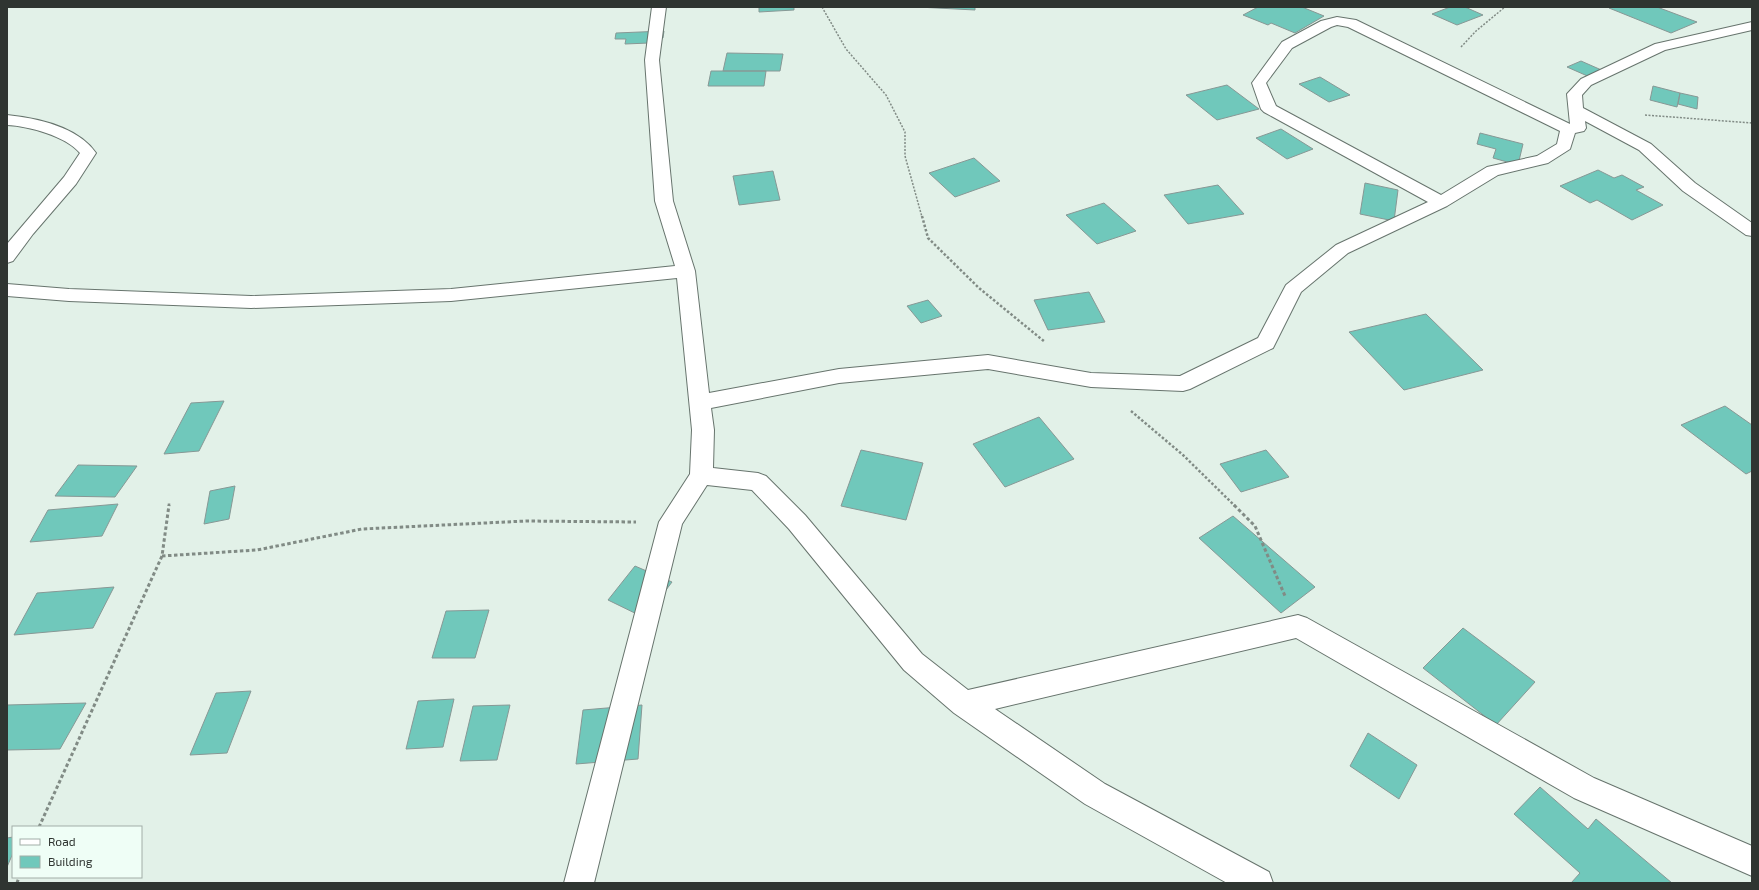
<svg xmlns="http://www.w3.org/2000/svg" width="1759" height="890" font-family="'Exo 2',sans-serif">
	<rect width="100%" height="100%" fill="#e2f1e8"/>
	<!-- building -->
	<path fill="#70c8bb" stroke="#879895" d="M759 7H794V10L759 12Z
		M918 7H975V10Z
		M1258 7H1302L1324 16 1295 33 1271 23 1268 25 1243 15Z
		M1450 7H1465L1483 15 1457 25 1432 14Z
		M1611 7H1657L1697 22 1671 33 1609 8Z
		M664 31 663 38 650 39 649 43 625 44 626 39H615L616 33Z
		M727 53 783 54 780 71H723Z
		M1581 61 1606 72 1592 78 1567 67Z
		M711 71H766L764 86H708Z
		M1320 77 1350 95 1329 102 1299 84Z
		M1227 85 1259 109 1217 120 1186 95Z
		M1653 86 1680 93 1677 107 1650 100Z
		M1680 93 1698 97 1697 109 1678 104Z
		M1281 129 1313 149 1287 159 1256 138Z
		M1480 133 1523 144 1518 165 1493 158 1496 149 1477 144Z
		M974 158 1000 181 955 197 929 173Z
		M1598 170 1614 178 1622 175 1644 187 1636 190 1663 205 1632 220 1597 200 1590 203 1560 186Z
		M773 171 780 200 739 205 733 176Z
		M1365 183 1398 190 1394 221 1360 214Z
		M1218 185 1244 214 1188 224 1164 195Z
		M1104 203 1136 231 1097 244 1066 215Z
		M1089 292 1105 322 1048 330 1034 300Z
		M928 300 942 316 921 323 907 306Z
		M1426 314 1483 370 1404 390 1349 332Z
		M224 401 199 451 164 454 191 403Z
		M1725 406 1752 425V471L1746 474 1681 425Z
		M1039 417 1074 459 1005 487 973 444Z
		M861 450 923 463 906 520 841 506Z
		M1266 450 1289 477 1241 492 1220 464Z
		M78 465 137 466 115 497 55 496Z
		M235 486 229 519 204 524 210 491Z
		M118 504 102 536 30 542 48 510Z
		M1233 516 1315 587 1281 613 1199 538Z
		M635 566 672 582 645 618 608 600Z
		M114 587 93 628 14 635 37 593Z
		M489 610 475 658H432L446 611Z
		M1463 628 1535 682 1496 725 1423 668Z
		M251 691 227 753 190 755 216 693Z
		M454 699 443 747 406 749 418 701Z
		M86 703 60 749 7 750V705Z
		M510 705 497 760 460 761 473 706Z
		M642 705 638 759 576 764 583 710Z
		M1368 733 1417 765 1399 799 1350 766Z
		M1540 787 1588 829 1596 819 1672 883H1571L1580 873 1514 814Z
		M13 837V853L7 867V838Z"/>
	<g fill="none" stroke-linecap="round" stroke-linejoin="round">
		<!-- minor casing -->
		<g stroke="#67746d" stroke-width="2">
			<path id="minor" d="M652 7H666L659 60 673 201 695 271 709 393 839 369 988 355 1091 373 1180 376 1258 338 1286 285 1336 245 1428 202 1264 112 1261 109 1252 83 1282 42 1321 21 1337 17 1356 20 1570 124 1567 94 1581 79 1655 44 1752 22V30L1665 50 1591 85 1582 95 1583 108 1651 144 1695 183 1752 223V236L1746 235 1683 191 1639 150 1585 121 1586 128 1584 131 1575 133 1570 149 1548 163 1498 175 1447 206 1348 253 1301 292 1273 348 1190 389 1183 391 1091 387 988 369 839 383 711 408 714 430 713 468 758 473 766 476 805 515 922 654 968 690 1298 615 1307 618 1594 778 1752 846V876L1574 798 1296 638 995 709 1105 784 1269 872 1273 883H1227L1085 804 954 713 904 670 789 529 752 490 707 485 682 524 594 883H564L659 522 690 474 692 430 677 278 451 301 251 308 69 301 7 296V284L69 289 251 296 451 289 675 266 655 201 645 60ZM1337 25 1348 27 1560 131 1557 144 1537 156 1487 167 1441 195 1276 106 1266 83 1292 48 1331 27Z
				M7 115C37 118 78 127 96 153L76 184 33 234 13 261 7 263V244L64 177 80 153C66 136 28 126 7 125Z"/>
		</g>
		<!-- path-far2 -->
		<path stroke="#818b85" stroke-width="1.5" stroke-dasharray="2 1.5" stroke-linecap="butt" d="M822 7 846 49 886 95 905 132V156L922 217
			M1461 47 1476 31 1505 7
			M1645 115 1752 123"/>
		<!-- path-far1 -->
		<path stroke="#818b85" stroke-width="2.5" stroke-dasharray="2.5 2" stroke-linecap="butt" d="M922 216 928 238 979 288 1045 342
			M1131 411 1183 455 1235 506
			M169 506V502"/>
		<!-- path -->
		<path stroke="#818b85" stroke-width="3" stroke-dasharray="3.5 2.5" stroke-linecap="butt" d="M1234 505 1255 526 1285 596
			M162 556 257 550 362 529 526 521 636 522
			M39 827 162 556 169 505
			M17 883 19 877"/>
		<!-- minor -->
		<use href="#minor" fill="#fff" fill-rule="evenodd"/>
	</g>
	<!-- border -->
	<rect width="1759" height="890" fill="none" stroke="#2f3531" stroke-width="16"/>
	<!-- legend -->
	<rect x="12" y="826" width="130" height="52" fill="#effef6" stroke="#a2aea7"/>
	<rect x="20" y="839" width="20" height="6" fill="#ffffff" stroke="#a2aea7"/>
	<text x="48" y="846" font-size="12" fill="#2f3531">Road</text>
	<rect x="20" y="856" width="20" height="12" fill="#70c8bb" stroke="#a2aea7"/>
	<text x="48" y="866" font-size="12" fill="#2f3531">Building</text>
</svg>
